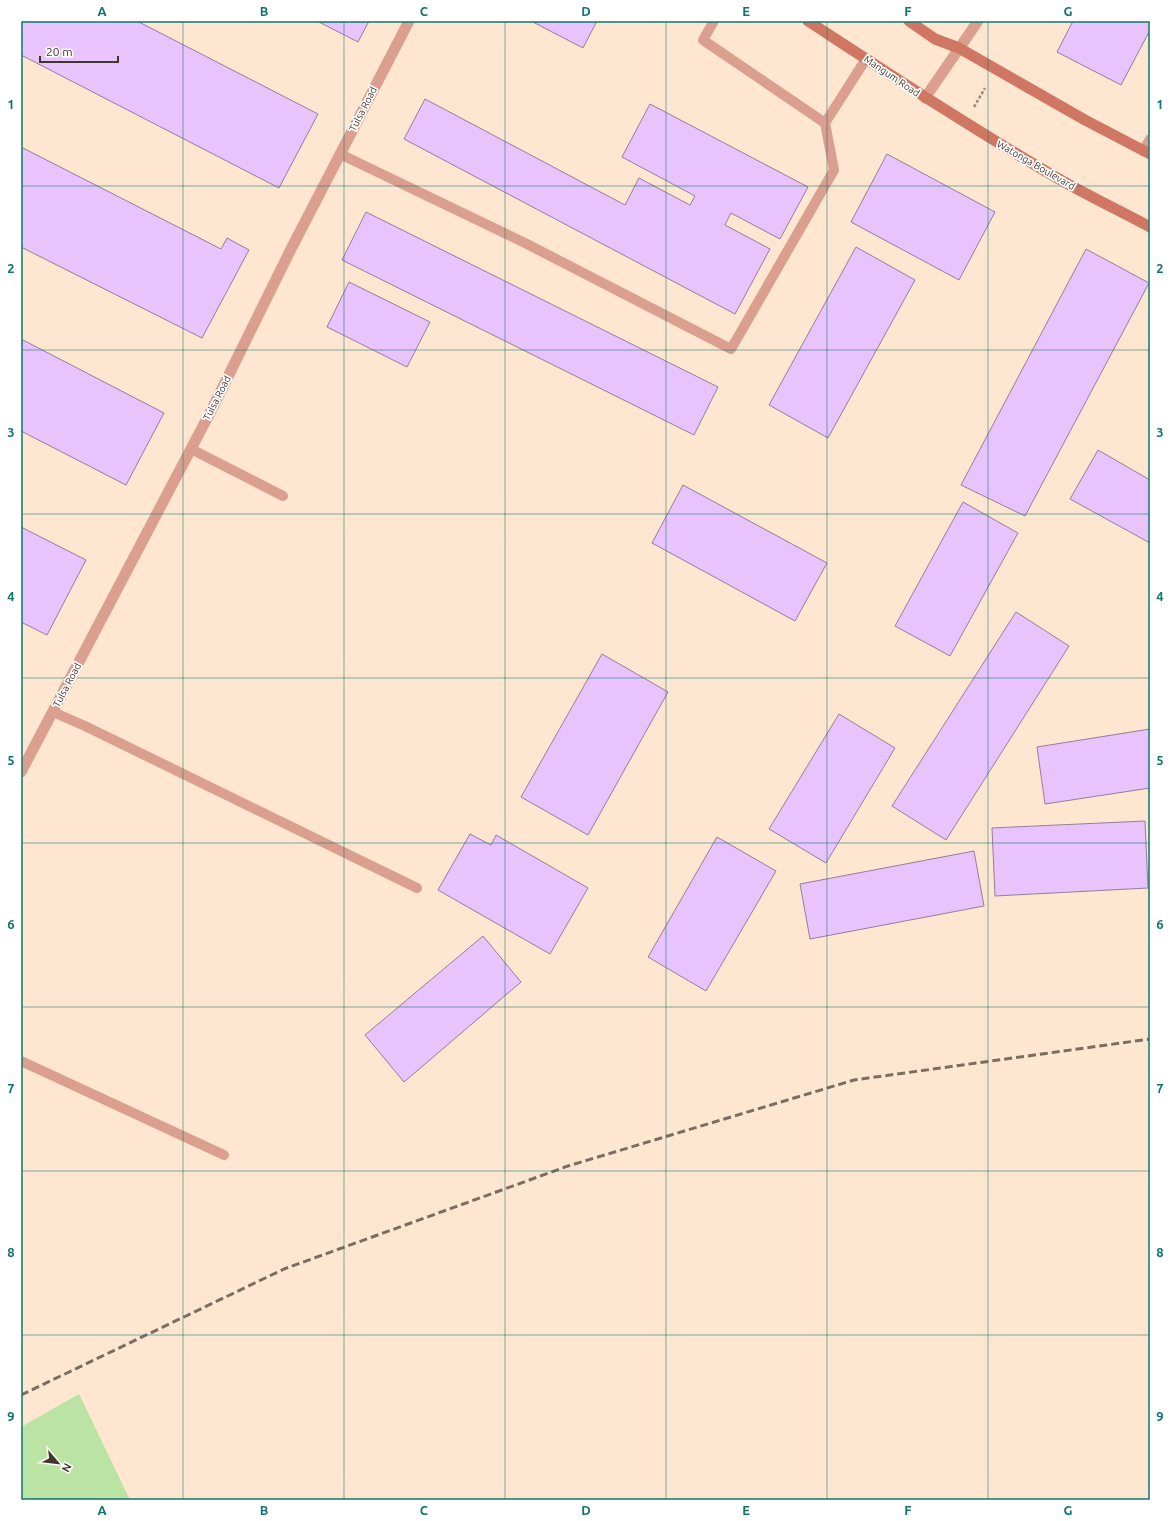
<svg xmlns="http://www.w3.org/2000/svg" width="1171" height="1521" font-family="Ubuntu,sans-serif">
	<rect width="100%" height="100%" fill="#fee6d0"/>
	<!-- green -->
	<path fill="#bbe4a4" d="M79 1394 130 1500H21V1427Z"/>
	<!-- building -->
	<path fill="#e8c3fc" stroke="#927f9c" d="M21 21H137L318 114 279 188 21 55Z
		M317 21H369L358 42Z
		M531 21H597L583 48Z
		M1073 21H1150V30L1121 85 1057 52Z
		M425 99 625 205 639 178 690 205 695 196 622 157 650 104 808 187 780 239 731 213 725 225 770 249 735 314 404 139Z
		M21 147 221 249 227 238 249 250 202 338 21 247Z
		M887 154 995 212 959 280 851 222Z
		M366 212 718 387 694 435 342 260Z
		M856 247 915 280 828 438 769 405Z
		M1086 249 1149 283 1025 516 961 485Z
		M349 282 430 322 407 367 327 327Z
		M21 339 164 413 126 485 21 431Z
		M1098 450 1150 480V543L1070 499Z
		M683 485 827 563 795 621 652 543Z
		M963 502 1018 533 950 656 895 626Z
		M21 527 86 560 47 635 21 622Z
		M1016 612 1069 646 946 840 892 806Z
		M602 654 668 692 588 835 521 797Z
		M839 714 895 748 826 863 769 829Z
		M1150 729V788L1045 804 1037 747Z
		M1145 821 1148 888 995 896 992 828Z
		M470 834 491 845 496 835 588 888 550 954 438 890Z
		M717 837 776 871 706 991 648 957Z
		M974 851 984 906 810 939 800 884Z
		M483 936 521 982 404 1082 365 1035Z"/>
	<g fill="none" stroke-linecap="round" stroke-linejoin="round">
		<!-- path -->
		<path stroke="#9b897a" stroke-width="2.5" stroke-dasharray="3 2" stroke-linecap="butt" d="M974 107 985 88"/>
		<!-- service -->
		<path stroke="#db9f8f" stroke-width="10" d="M714 21 703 40 825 123 866 59
			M1143 151 1150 139
			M340 154 525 243 731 349 834 170 825 123
			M191 449 283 496
			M53 712 85 726 417 888
			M21 1061 224 1155"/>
		<!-- minor -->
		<path stroke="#db9f8f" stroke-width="11" d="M21 772 213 407 291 249 409 21"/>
		<!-- tertiary -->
		<path stroke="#db9f8f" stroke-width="11" d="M925 98 978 21"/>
		<!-- secondary -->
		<path stroke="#cf7762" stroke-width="11" d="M808 21C891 75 973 129 1059 179 1089 196 1120 211 1150 227
			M909 21 935 39 959 48 1085 120 1150 154"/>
		<!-- rail -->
		<path stroke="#7d6d60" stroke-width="3" stroke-dasharray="8 4" stroke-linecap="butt" d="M21 1395 284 1269 568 1166 854 1080 1150 1039"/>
	</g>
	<!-- grid -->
	<path fill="none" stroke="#0f766e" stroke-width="1" stroke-opacity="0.55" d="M183 21V1500M344 21V1500M505 21V1500M666 21V1500M827 21V1500M988 21V1500M21 186H1150M21 350H1150M21 514H1150M21 678H1150M21 843H1150M21 1007H1150M21 1171H1150M21 1335H1150"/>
	<g text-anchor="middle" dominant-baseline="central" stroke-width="3.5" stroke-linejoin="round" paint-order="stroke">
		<!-- street labels -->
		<g font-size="10" fill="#43372d" stroke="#fff">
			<text transform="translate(892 76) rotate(34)">Mangum Road</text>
			<text transform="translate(363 109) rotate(-63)">Tulsa Road</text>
			<text transform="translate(1036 165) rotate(30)">Watonga Boulevard</text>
			<text transform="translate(217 398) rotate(-63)">Tulsa Road</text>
			<text transform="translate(67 685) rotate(-62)">Tulsa Road</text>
		</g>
	</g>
	<!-- border -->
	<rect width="1171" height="1521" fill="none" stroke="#ffffff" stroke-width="44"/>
	<!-- north arrow -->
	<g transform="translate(58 1463) rotate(118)" stroke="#ffffff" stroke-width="3" paint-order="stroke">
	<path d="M0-3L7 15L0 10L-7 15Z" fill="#43372d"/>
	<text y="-6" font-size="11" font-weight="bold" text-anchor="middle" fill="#43372d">N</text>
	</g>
	<!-- scale -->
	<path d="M40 56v6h78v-6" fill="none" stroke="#43372d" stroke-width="2"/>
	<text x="46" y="56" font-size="12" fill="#43372d" stroke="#ffffff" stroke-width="3" paint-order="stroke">20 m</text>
	<rect x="22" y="22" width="1127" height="1477" fill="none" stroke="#0f766e" stroke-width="1.5"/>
	<g font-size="13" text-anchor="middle" font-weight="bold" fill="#0f766e">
		<text x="102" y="16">A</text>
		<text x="264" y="16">B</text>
		<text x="424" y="16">C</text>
		<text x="586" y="16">D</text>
		<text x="746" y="16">E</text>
		<text x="908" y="16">F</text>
		<text x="1068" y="16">G</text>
		<text x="11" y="109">1</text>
		<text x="1160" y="109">1</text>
		<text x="11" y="273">2</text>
		<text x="1160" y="273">2</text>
		<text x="11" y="437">3</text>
		<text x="1160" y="437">3</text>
		<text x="11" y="601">4</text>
		<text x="1160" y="601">4</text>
		<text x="11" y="765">5</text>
		<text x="1160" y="765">5</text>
		<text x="11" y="929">6</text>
		<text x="1160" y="929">6</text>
		<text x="11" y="1093">7</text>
		<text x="1160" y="1093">7</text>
		<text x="11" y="1257">8</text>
		<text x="1160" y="1257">8</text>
		<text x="11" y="1421">9</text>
		<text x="1160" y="1421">9</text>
		<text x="102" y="1515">A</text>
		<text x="264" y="1515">B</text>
		<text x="424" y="1515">C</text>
		<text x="586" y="1515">D</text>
		<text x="746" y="1515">E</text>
		<text x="908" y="1515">F</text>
		<text x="1068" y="1515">G</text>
	</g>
</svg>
